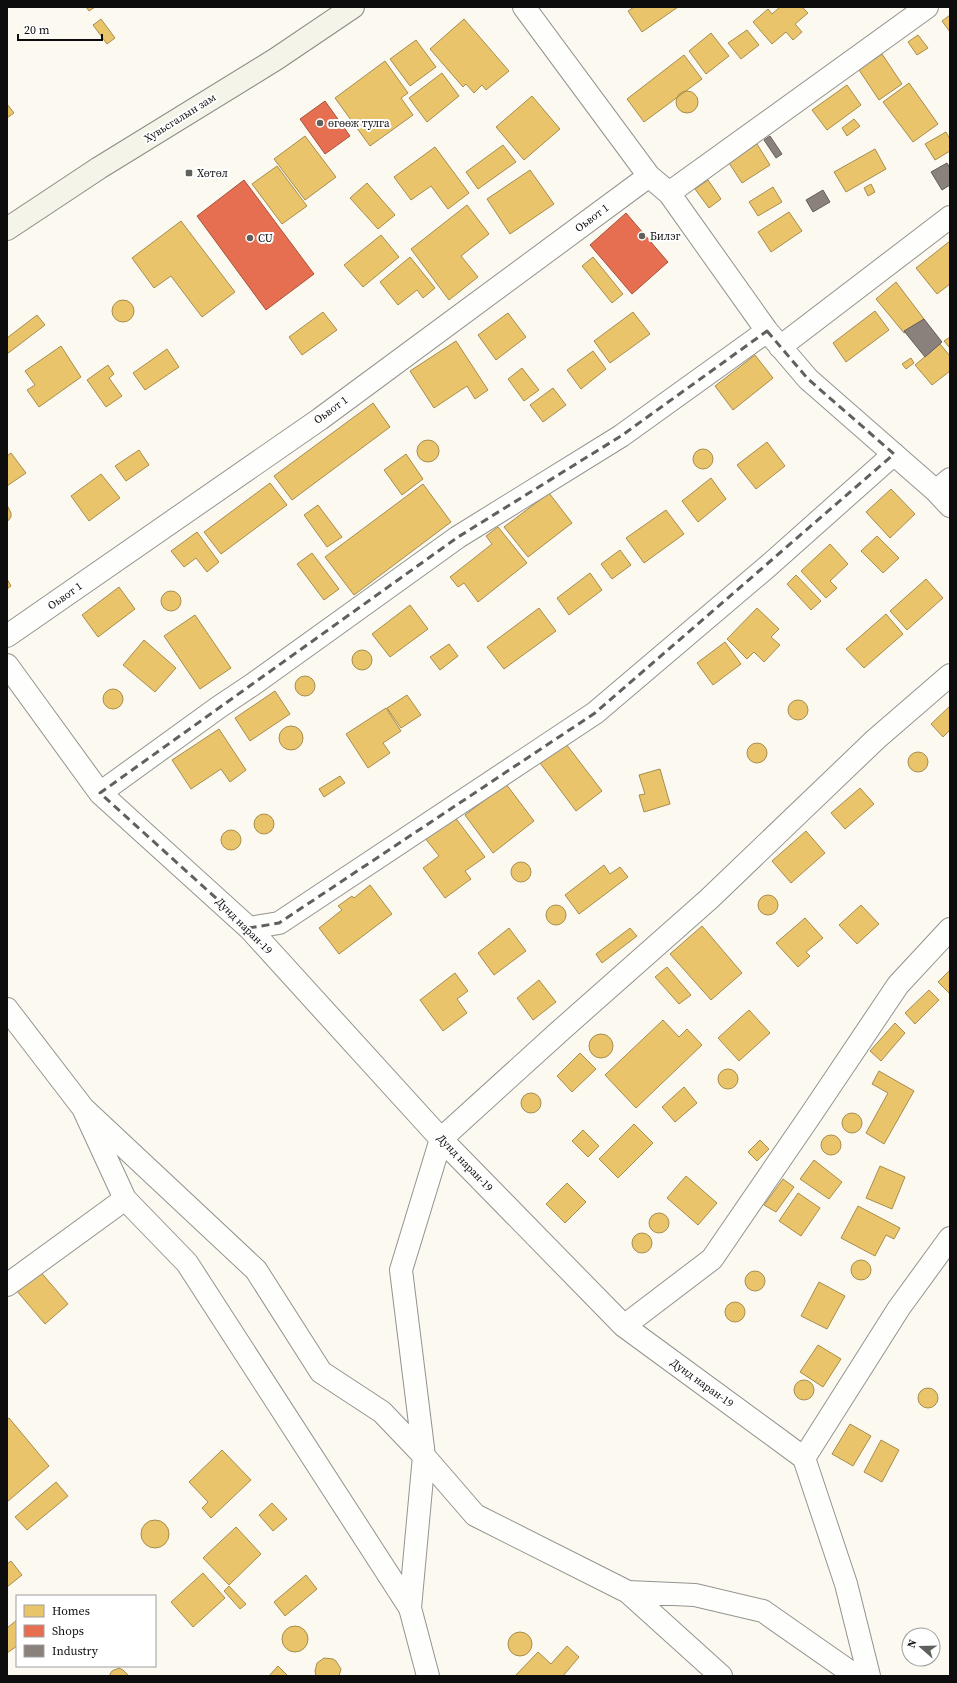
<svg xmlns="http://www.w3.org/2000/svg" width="957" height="1683" font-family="'Source Serif 4',serif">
	<rect width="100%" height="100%" fill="#fbf9f0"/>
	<!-- homes -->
	<path fill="#e9c46a" stroke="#a78d4e" d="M86 7H95L89 11Z
		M634 7H678L642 32 628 11Z
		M780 7H802L808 13 795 24 802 32 793 40 786 32 772 44 753 22 768 9 772 14Z
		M950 15V32L942 21Z
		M101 19 115 38 107 44 93 25Z
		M464 19 509 71 486 90 482 85 474 93 466 84 463 87 430 49Z
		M747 30 759 45 741 59 728 43Z
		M711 33 729 56 706 74 689 51Z
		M918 35 928 48 917 55 908 42Z
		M416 40 436 67 410 86 390 59Z
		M882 54 902 84 879 100 859 70Z
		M684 55 702 79 644 122 627 99Z
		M385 61 408 93 401 98 413 115 370 146 335 98Z
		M442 73 459 96 427 122 409 98Z
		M909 83 938 124 913 142 883 102Z
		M847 85 861 105 827 130 812 110Z
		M676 102a11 11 0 1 1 22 0a11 11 0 1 1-22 0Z
		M532 96 560 129 524 160 496 127Z
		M7 104 14 113 7 118Z
		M854 119 860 126 847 136 842 128Z
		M946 132 950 139V151L935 160 925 144Z
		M305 136 336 177 305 200 274 159Z
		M757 144 770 165 742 183 729 163Z
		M503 145 516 162 478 189 466 172Z
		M435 147 469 193 448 209 431 186 411 200 394 177Z
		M875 149 886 169 846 192 834 172Z
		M277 166 307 206 282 224 252 184Z
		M530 170 554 204 510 234 487 199Z
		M708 180 721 199 709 208 695 189Z
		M367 183 395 215 378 229 350 198Z
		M871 184 875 192 868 196 864 188Z
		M773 187 782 202 758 216 749 202Z
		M467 205 489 234 461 256 478 277 449 300 411 249Z
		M789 212 802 231 771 252 758 232Z
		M181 221 235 292 202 317 171 276 154 288 132 258Z
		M381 235 399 257 363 287 344 265Z
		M950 241V284L937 294 916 268Z
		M410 257 435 288 423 298 417 290 398 305 380 282Z
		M593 257 623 294 612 303 582 266Z
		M896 282 924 319 904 333 876 299Z
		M112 311a11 11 0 1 1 22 0a11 11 0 1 1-22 0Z
		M875 311 889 330 846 362 833 343Z
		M323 312 337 330 302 355 289 337Z
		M633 312 650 334 610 363 594 341Z
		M508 313 526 337 496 360 478 335Z
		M37 315 45 325 7 354V338Z
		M950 337V348L944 341Z
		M456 341 488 390 475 399 467 386 434 408 410 371Z
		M940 344 950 356V371L932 385 915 365Z
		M61 346 81 377 39 407 27 390 35 385 25 371Z
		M167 349 179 367 145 390 133 373Z
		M593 351 606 369 581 389 567 370Z
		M755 355 773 378 733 410 715 386Z
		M911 358 914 363 906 369 902 364Z
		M108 365 114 374 109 378 122 396 106 407 87 380Z
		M522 368 539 390 524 401 508 379Z
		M553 388 566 405 543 422 530 405Z
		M373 403 390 427 292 500 274 476Z
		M417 451a11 11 0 1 1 22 0a11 11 0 1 1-22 0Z
		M767 442 785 466 756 489 737 465Z
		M693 459a10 10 0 1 1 20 0a10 10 0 1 1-20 0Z
		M139 450 149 465 126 481 115 466Z
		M11 453 26 473 7 486V456Z
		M406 454 423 479 402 495 384 470Z
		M101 474 120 498 89 521 71 496Z
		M711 478 726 499 698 522 682 501Z
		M270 483 287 505 221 554 204 532Z
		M423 484 451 522 354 595 325 557Z
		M891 489 915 514 890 538 866 512Z
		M549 493 572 523 528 557 504 527Z
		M7 505 11 513V517L7 522Z
		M318 505 342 537 327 547 304 515Z
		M666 510 684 534 644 563 626 538Z
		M498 527 527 563 478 602 464 583 458 587 450 577 492 544 486 536Z
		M197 532 219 562 207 572 196 558 184 567 171 551Z
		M877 536 899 558 883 573 861 551Z
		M830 544 848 564 830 581 837 588 826 598 801 571Z
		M620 550 631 565 612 579 601 564Z
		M312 553 339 589 324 600 297 564Z
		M590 573 602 590 569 615 557 598Z
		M796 575 821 601 811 610 787 584Z
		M7 579 11 586 7 589Z
		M926 579 943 598 907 630 890 611Z
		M119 587 135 609 98 637 82 615Z
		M161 601a10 10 0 1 1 20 0a10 10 0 1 1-20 0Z
		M410 605 428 629 390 657 372 634Z
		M539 608 556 631 504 669 487 647Z
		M757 608 779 629 771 637 780 645 764 662 754 652 747 659 727 639Z
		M886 614 903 634 864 668 846 649Z
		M195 615 231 668 200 689 164 636Z
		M144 640 176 668 155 692 123 665Z
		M725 642 741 664 713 685 697 663Z
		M449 644 458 656 440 670 430 657Z
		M352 660a10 10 0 1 1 20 0a10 10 0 1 1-20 0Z
		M295 686a10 10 0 1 1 20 0a10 10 0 1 1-20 0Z
		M103 699a10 10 0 1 1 20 0a10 10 0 1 1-20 0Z
		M275 691 290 714 250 741 235 718Z
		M407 695 421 715 401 728 387 708Z
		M788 710a10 10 0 1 1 20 0a10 10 0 1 1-20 0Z
		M950 706V730L943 737 931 724Z
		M386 708 401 731 383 743 390 753 368 768 346 734Z
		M279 738a12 12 0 1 1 24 0a12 12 0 1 1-24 0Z
		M219 729 246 770 230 782 221 769 191 789 172 760Z
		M747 753a10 10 0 1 1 20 0a10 10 0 1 1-20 0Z
		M566 744 602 791 576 811 540 763Z
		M908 762a10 10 0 1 1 20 0a10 10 0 1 1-20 0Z
		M660 769 670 804 644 812 639 795 645 794 639 775Z
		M340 776 345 783 324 797 319 789Z
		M506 784 534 821 493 853 465 815Z
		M860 788 874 804 845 829 831 813Z
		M254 824a10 10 0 1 1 20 0a10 10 0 1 1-20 0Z
		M454 816 485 857 465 871 471 879 445 898 423 868 439 856 425 838Z
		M221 840a10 10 0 1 1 20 0a10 10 0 1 1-20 0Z
		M806 831 825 853 791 883 772 861Z
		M511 872a10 10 0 1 1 20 0a10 10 0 1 1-20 0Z
		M604 865 610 874 620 867 628 877 579 914 565 895Z
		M370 885 392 914 339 954 319 928 342 910 338 906 352 896 354 898Z
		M758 905a10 10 0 1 1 20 0a10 10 0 1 1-20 0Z
		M546 915a10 10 0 1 1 20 0a10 10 0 1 1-20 0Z
		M861 905 879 924 857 944 839 925Z
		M805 918 823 938 806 952 810 956 798 967 776 943Z
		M702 926 742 973 711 1000 670 954Z
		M509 928 526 951 494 975 478 953Z
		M630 928 637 936 602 963 596 954Z
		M667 967 691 995 679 1004 655 977Z
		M950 970V994L938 982Z
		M455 973 468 991 457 999 467 1013 443 1031 420 1000Z
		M539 980 556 1002 533 1020 517 998Z
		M929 990 939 1000 915 1024 905 1013Z
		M749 1010 770 1033 739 1061 718 1038Z
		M663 1020 679 1037 687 1029 702 1045 636 1108 605 1075Z
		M895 1023 905 1033 881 1061 870 1051Z
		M589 1046a12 12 0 1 1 24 0a12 12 0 1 1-24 0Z
		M580 1053 596 1069 572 1092 557 1076Z
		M718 1079a10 10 0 1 1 20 0a10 10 0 1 1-20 0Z
		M879 1071 914 1091 884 1144 866 1133 888 1093 872 1084Z
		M684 1087 697 1103 675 1122 662 1107Z
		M521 1103a10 10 0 1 1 20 0a10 10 0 1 1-20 0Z
		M842 1123a10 10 0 1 1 20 0a10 10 0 1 1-20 0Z
		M634 1124 653 1143 618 1178 599 1159Z
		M583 1130 599 1146 588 1157 572 1141Z
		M821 1145a10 10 0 1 1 20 0a10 10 0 1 1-20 0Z
		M760 1140 769 1149 757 1161 748 1152Z
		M814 1160 842 1182 829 1199 800 1179Z
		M880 1166 905 1177 892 1209 866 1198Z
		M686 1176 717 1203 698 1225 667 1198Z
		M783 1179 794 1187 776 1212 764 1205Z
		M567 1183 586 1202 565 1223 546 1204Z
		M798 1193 820 1208 801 1236 779 1221Z
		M858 1206 900 1228 894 1239 886 1235 875 1256 841 1238Z
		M649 1223a10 10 0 1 1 20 0a10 10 0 1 1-20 0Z
		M632 1243a10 10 0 1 1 20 0a10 10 0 1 1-20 0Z
		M851 1270a10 10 0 1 1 20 0a10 10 0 1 1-20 0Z
		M39 1270 68 1304 45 1324 16 1290Z
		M745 1281a10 10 0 1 1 20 0a10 10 0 1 1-20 0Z
		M819 1282 845 1296 827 1329 801 1316Z
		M725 1312a10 10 0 1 1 20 0a10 10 0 1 1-20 0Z
		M818 1345 841 1359 823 1387 800 1372Z
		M794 1390a10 10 0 1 1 20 0a10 10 0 1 1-20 0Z
		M918 1398a10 10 0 1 1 20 0a10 10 0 1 1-20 0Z
		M9 1418 49 1466 7 1502V1419Z
		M850 1424 871 1436 853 1466 832 1454Z
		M881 1440 899 1450 882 1482 864 1472Z
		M222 1450 251 1480 211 1518 202 1508 208 1502 189 1482Z
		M56 1482 68 1496 27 1530 15 1517Z
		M272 1503 287 1519 273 1531 259 1515Z
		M141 1534a14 14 0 1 1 28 0a14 14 0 1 1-28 0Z
		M236 1527 261 1554 229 1585 203 1558Z
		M11 1561 22 1575 7 1587V1564Z
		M203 1573 225 1598 193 1627 171 1602Z
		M306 1575 317 1589 285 1616 274 1602Z
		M229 1586 246 1604 240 1609 224 1591Z
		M17 1620V1646L7 1653V1628Z
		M282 1639a13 13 0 1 1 26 0a13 13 0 1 1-26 0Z
		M508 1644a12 12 0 1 1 24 0a12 12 0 1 1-24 0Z
		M567 1646 579 1657 563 1676H515L538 1652 551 1664Z
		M324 1658 333 1659 336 1661 341 1669 339 1676H316L315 1671 317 1663Z
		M278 1666 288 1676H269Z
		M119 1668 123 1670 129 1676H109L112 1671Z"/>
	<!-- shops -->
	<path fill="#e76f51" stroke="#a6523d" d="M325 101 350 136 325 154 300 119Z
		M244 180 314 274 266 310 197 216Z
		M626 213 668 262 632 294 590 245Z"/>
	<!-- industry -->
	<path fill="#8a817c" stroke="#645e5b" d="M770 136 782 154 776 158 764 140Z
		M947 163 950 168V185L942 190 931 172Z
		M823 190 830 202 813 212 806 200Z
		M924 319 942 342 925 357 904 331Z"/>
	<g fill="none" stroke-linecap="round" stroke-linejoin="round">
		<!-- street casing -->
		<g stroke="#94938f" stroke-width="24">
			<path id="street" d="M524 7 649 176 669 193 767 331 808 379 936 491 950 506
				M669 193 927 7
				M780 347 950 217
				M936 491 950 479
				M7 636 320 419 649 176
				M7 665 100 793 249 928 441 1139 624 1326 804 1458 846 1584 869 1676
				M100 793 219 707 252 685 458 537 621 436 767 331
				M249 928 279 923 595 713 767 567 894 454
				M7 1009 83 1108 125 1199 187 1263 410 1608 428 1676
				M83 1108 256 1270 321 1372 382 1412 424 1456 475 1515 628 1592 721 1676
				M7 1285 125 1199
				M624 1326 712 1259 810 1116 898 985 950 929
				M804 1458 899 1308 950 1238
				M628 1592 695 1595 763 1611 856 1676
				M410 1608 424 1456 401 1270 441 1139 561 1030 709 899 876 739 950 675"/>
		</g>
		<!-- secondary casing -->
		<g stroke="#8b8a86" stroke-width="24">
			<path id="secondary" d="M7 229 99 168 276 59 353 7"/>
		</g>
		<!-- street -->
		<use href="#street" stroke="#fefefd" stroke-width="22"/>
		<!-- secondary -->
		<use href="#secondary" stroke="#f5f4e8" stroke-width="22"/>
	</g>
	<!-- marked area -->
	<path fill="none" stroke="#60605c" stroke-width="3" stroke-dasharray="8 5" stroke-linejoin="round" d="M767 331 808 379 894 454 595 713 279 923 249 928 100 793 458 537 621 436Z"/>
	<!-- markers -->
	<g fill="#60605c" stroke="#fff" stroke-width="1.5">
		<circle cx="320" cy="123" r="4"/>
		<rect x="185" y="169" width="8" height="8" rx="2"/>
		<circle cx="642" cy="236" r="4"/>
		<circle cx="250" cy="238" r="4"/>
	</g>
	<g text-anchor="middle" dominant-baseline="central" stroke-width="4" stroke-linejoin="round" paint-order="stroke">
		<!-- street labels -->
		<g font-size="11" fill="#0d0d0d" stroke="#fff">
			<text transform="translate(180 118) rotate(-32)">Хувьсгалын зам</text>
			<text transform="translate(592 218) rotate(-37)">Оьвот 1</text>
			<text transform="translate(331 410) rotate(-36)">Оьвот 1</text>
			<text transform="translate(65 596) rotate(-35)">Оьвот 1</text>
			<text transform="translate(244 926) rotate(45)">Дунд наран-19</text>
			<text transform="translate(465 1163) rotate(46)">Дунд наран-19</text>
			<text transform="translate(702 1383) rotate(36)">Дунд наран-19</text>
		</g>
		<!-- poi labels -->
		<g font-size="11" fill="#0d0d0d" stroke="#fff" text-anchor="start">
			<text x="328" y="123">өгөөж тулга</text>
			<text x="197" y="173">Хөтөл</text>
			<text x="650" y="236">Билэг</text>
			<text x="258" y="238">CU</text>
		</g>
	</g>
	<!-- border -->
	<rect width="957" height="1683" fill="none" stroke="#0d0d0d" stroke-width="16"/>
	<!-- legend -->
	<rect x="16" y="1595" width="140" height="72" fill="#ffffff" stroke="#9e9e9e"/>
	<rect x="24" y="1605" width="20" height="12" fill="#e9c46a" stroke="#9e9e9e"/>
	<text x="52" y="1615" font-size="12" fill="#0d0d0d">Homes</text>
	<rect x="24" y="1625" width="20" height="12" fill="#e76f51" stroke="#9e9e9e"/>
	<text x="52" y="1635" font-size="12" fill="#0d0d0d">Shops</text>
	<rect x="24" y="1645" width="20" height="12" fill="#8a817c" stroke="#9e9e9e"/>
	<text x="52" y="1655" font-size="12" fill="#0d0d0d">Industry</text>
	<!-- north arrow -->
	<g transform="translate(921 1647) rotate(290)"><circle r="19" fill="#ffffff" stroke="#9e9e9e"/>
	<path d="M0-3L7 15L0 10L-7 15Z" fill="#60605c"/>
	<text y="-6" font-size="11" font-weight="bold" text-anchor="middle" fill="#0d0d0d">N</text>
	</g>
	<!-- scale -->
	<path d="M18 34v6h84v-6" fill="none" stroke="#0d0d0d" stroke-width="2"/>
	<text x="24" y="34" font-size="12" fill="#0d0d0d" stroke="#ffffff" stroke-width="3" paint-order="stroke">20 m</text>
</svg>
